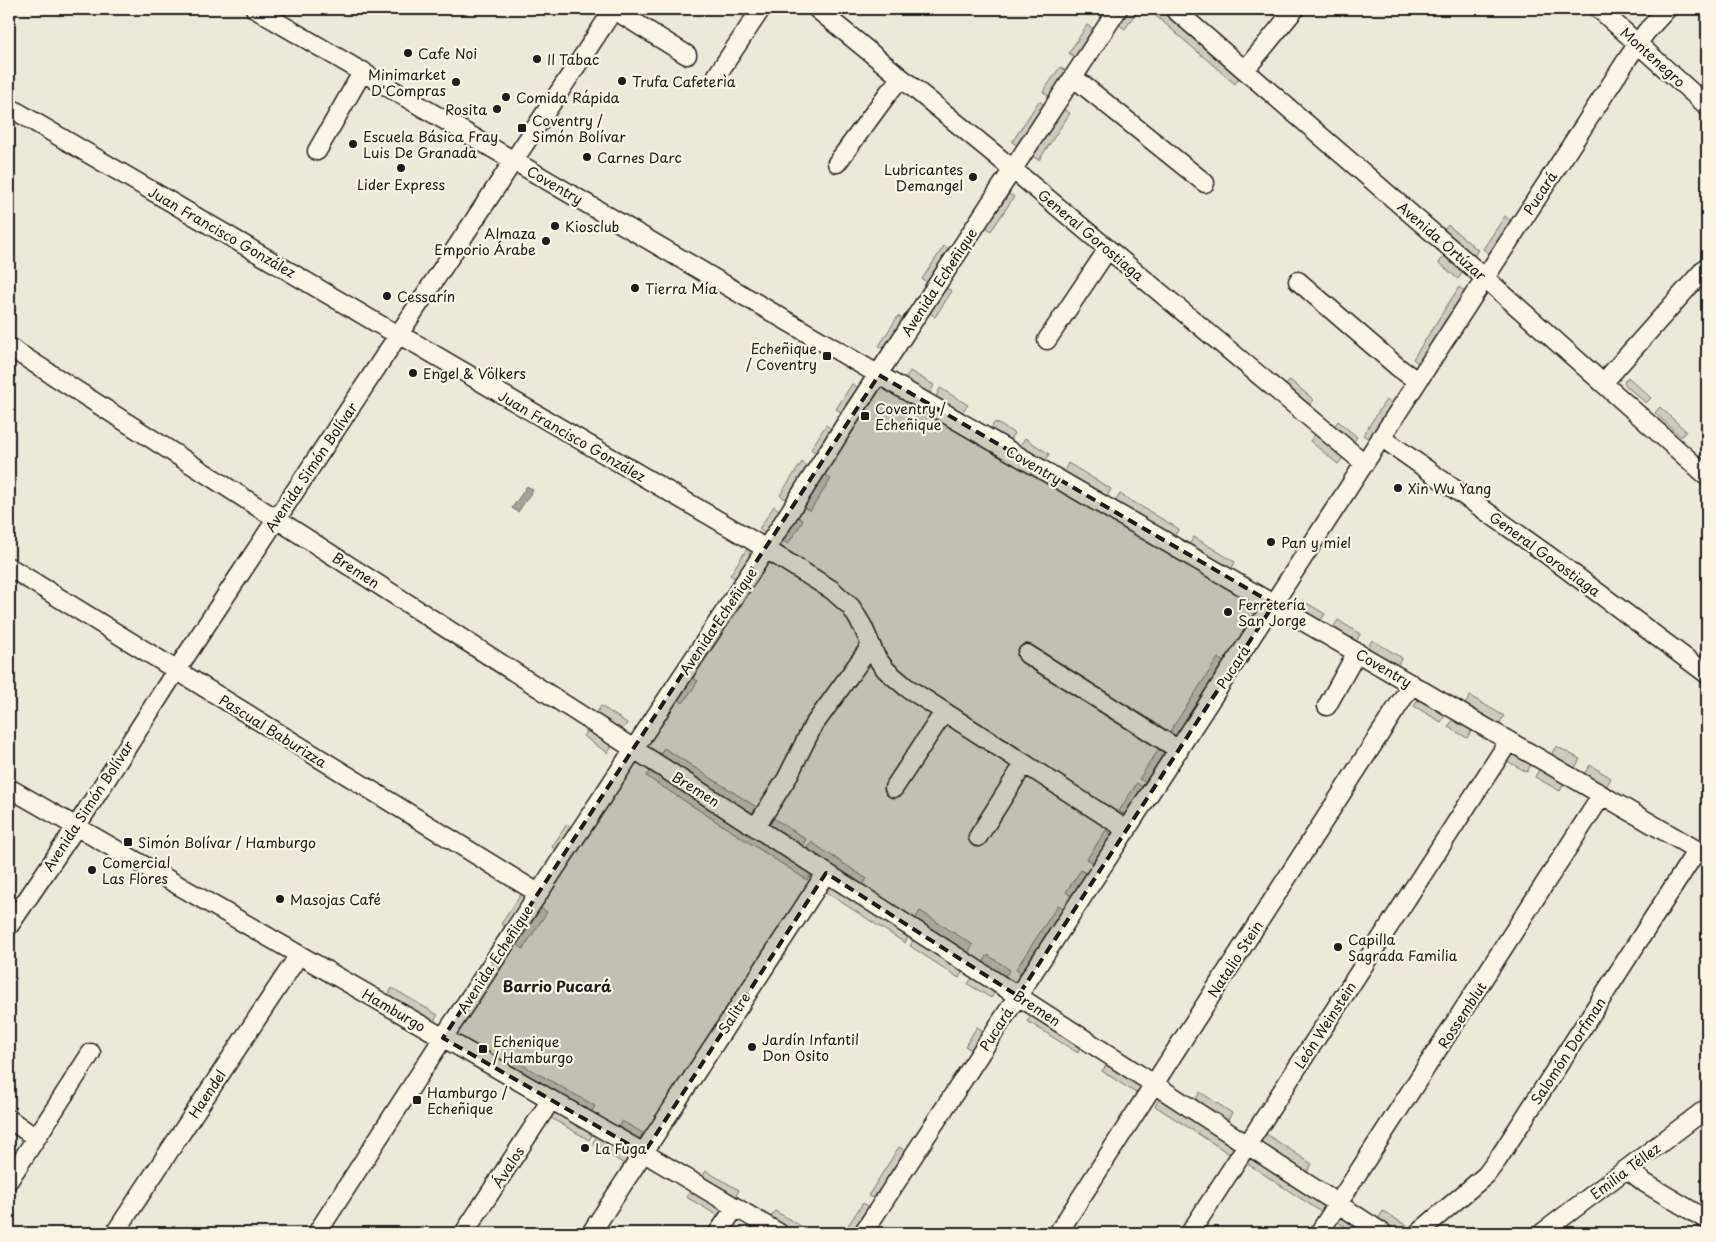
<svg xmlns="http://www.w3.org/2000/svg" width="1716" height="1242" font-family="'Playpen Sans',sans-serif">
	<rect width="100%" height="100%" fill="#eee8d9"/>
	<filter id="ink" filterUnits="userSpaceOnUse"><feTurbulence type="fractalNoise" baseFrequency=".02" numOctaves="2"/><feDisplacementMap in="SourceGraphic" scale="10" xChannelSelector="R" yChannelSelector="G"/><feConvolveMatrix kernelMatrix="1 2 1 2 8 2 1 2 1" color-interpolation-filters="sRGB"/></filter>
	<g filter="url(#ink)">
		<!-- green -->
		<path fill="#cfcabd" stroke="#76736c" d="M1128 9H1138L1125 29 1118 24Z
			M1148 9H1160L1239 78 1235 84Z
			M1087 25 1094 29 1075 57 1069 53Z
			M1060 67 1067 72 1050 97 1043 92Z
			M1039 101 1045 105 1018 146 1012 142Z
			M1063 109 1070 113 1039 160 1032 156Z
			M1009 194 1014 197 991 231 986 227Z
			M1505 216 1512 222 1490 255 1483 249Z
			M1448 225 1478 250 1472 259 1442 232Z
			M944 246 951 250 929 283 922 279Z
			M1444 256 1462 273 1458 279 1439 263Z
			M1459 287 1466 293 1419 364 1413 359Z
			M946 288 952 291 935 317 930 313Z
			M898 316 904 320 885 350 879 346Z
			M910 371 934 385 930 393 905 379Z
			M1628 377 1651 398 1646 403 1626 386 1624 382Z
			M1290 380 1314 400 1307 407 1284 388Z
			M852 384 859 388 843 413 836 409Z
			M940 388 968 405 962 412 936 397Z
			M1386 400 1393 404 1370 440 1363 435Z
			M1660 407 1686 431 1681 437 1655 413Z
			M1338 421 1357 437 1352 444 1333 428Z
			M995 422 1014 433 1010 440 990 429Z
			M826 425 833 430 817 454 811 449Z
			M1315 434 1343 458 1338 464 1310 441Z
			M1025 438 1049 454 1045 461 1020 446Z
			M802 462 808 467 787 500 780 495Z
			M1068 463 1111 489 1107 496 1064 471Z
			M825 475 831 479 810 511 804 507Z
			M1120 494 1179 529 1174 536 1115 502Z
			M774 506 780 511 765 533 759 529Z
			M797 516 803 521 788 544 781 540Z
			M1194 537 1235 562 1231 570 1189 544Z
			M748 547 750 549 749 558 736 579 730 575Z
			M1302 600 1325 614 1320 622 1297 608Z
			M1338 620 1360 634 1356 642 1333 628Z
			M1372 640 1402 658 1397 666 1368 648Z
			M1218 658 1225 663 1175 740 1167 736Z
			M692 677 698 681 683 703 677 699Z
			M1470 696 1504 716 1499 724 1465 705Z
			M1422 700 1446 714 1441 722 1414 706 1417 701Z
			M601 706 627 723 622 731 596 714Z
			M1453 720 1472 730 1467 738 1448 727Z
			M588 730 612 746 608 753 583 736Z
			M1161 746 1168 751 1147 783 1139 779Z
			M1556 746 1580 759 1575 768 1551 755Z
			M664 748 758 808 755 813 753 814 660 755Z
			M1509 752 1531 764 1527 772 1505 760Z
			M1590 765 1611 778 1606 787 1584 774Z
			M1540 768 1565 782 1560 791 1535 777Z
			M650 771 812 873 807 880 646 776Z
			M1137 783 1144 788 1130 810 1123 814 1119 811Z
			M770 816 806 839 802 847 767 823Z
			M567 824 573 828 558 851 552 847Z
			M1106 830 1111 834V837L1095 864 1087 859Z
			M811 842 867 879 862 885 807 849Z
			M1081 870 1088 874 1072 897 1066 892Z
			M834 888 909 935 905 943 824 891Z
			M522 893 525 896V900L507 928 501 924Z
			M1058 905 1065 909 1023 974 1016 969Z
			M540 908 547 912 523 949 516 944Z
			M920 911 973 945 968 953 915 920Z
			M914 939 963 971 959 978 910 946Z
			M988 955 1010 970 1004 977 983 963Z
			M973 976 996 991 991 998 968 984Z
			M392 988 438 1015 433 1022 388 996Z
			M1032 1015 1080 1046 1078 1053 1027 1021Z
			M977 1027 985 1032 973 1051 965 1046Z
			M512 1059 595 1106 591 1113 508 1065Z
			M1107 1064 1143 1089 1142 1097 1102 1071Z
			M1200 1092 1232 1113 1227 1121 1195 1101Z
			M1160 1098 1235 1147 1231 1155 1155 1106Z
			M556 1111 593 1133 589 1140 551 1118Z
			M622 1121 643 1133 638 1141 617 1129Z
			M1263 1132 1312 1164 1307 1172 1264 1145 1261 1139Z
			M597 1136 627 1154 628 1156 624 1164 592 1144Z
			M899 1147 906 1151 875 1199 868 1196Z
			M1252 1158 1326 1206 1323 1213 1245 1162Z
			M706 1171 739 1190 735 1198 701 1178Z
			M690 1191 719 1208 722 1210V1218L686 1197Z
			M863 1203 870 1207 853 1233H843Z
			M775 1211 813 1233H797L770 1218Z
			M1383 1211 1415 1231 1412 1233H1400L1378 1219Z
			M1343 1218 1347 1219 1367 1233H1355L1338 1222 1340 1219Z"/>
		<!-- water -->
		<path fill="#a7a299" stroke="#6f6c67" d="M527 486 533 490 518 512 512 508Z"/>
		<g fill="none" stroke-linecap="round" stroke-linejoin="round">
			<!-- minor casing -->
			<g stroke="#1c1c1c" stroke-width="21">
				<path id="minor" d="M255 9 879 375 1707 856
					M613 9 687 55
					M817 9 992 152 1364 463
					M1174 9 1485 278 1707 476
					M1599 9 1707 106
					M1245 70 1295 9
					M717 75 761 9
					M1073 77 1205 183
					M9 107 382 326 416 344 750 539 832 590 851 607 863 627 876 657 886 670 906 687 1127 830
					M317 151 363 71
					M837 163 889 92 901 78
					M1298 281 1399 368 1417 381
					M1047 340 1108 249
					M9 347 1035 1007 1383 1233
					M1603 383 1707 266
					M1381 437 1545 553 1707 674
					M9 567 538 893
					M1027 654 1179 750
					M1327 706 1357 652
					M9 788 644 1153 779 1233
					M894 788 944 712
					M756 827 787 778 813 726 870 647
					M978 837 1024 764
					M9 926 76 827 170 680 614 9
					M9 1119 36 1138
					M1627 1169 1645 1183 1707 1220
					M9 1180 91 1053
					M115 1233 299 955
					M317 1233 443 1038 766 549 850 417 1118 9
					M464 1233 551 1100
					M591 1233 826 873
					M718 1233 735 1208
					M863 1233C1119 842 1373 450 1628 58L1646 32 1667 9
					M1058 1233 1412 684
					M1190 1233 1509 741
					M1319 1233 1602 795
					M1418 1233 1486 1175 1498 1159 1697 850
					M1542 1233 1707 1108"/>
			</g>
			<!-- minor -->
			<use href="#minor" stroke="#fcf5e5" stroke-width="18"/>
		</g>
	</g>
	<!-- marked area -->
	<path fill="#1c1c1c" fill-opacity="0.2" stroke="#1c1c1c" stroke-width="4" stroke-dasharray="10 6" stroke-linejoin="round" d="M879 375 1274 604 1018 996 826 873 644 1153 443 1038Z"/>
	<!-- markers -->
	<g fill="#1c1c1c" stroke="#fcf5e5" stroke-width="2">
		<circle cx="408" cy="53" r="5"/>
		<circle cx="537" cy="59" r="5"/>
		<circle cx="622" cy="81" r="5"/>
		<circle cx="456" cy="82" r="5"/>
		<circle cx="506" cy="97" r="5"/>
		<circle cx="497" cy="109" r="5"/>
		<rect x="517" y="123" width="10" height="10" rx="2.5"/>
		<circle cx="353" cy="144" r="5"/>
		<circle cx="587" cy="157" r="5"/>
		<circle cx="401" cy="168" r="5"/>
		<circle cx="973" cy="177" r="5"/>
		<circle cx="555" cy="226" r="5"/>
		<circle cx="546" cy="241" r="5"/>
		<circle cx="635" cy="288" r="5"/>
		<circle cx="387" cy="296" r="5"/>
		<rect x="822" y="351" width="10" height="10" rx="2.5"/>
		<circle cx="413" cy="373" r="5"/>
		<rect x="860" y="411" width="10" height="10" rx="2.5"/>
		<circle cx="1398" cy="488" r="5"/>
		<circle cx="1271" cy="542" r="5"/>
		<circle cx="1228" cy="612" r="5"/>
		<rect x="123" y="837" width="10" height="10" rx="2.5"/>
		<circle cx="92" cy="870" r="5"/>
		<circle cx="280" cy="899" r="5"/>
		<circle cx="1338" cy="947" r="5"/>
		<circle cx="752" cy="1047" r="5"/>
		<rect x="478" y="1044" width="10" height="10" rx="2.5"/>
		<rect x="412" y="1095" width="10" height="10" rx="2.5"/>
		<circle cx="585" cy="1148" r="5"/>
	</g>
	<g text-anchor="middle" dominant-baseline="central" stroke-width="4.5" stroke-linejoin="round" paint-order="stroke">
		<!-- poi labels -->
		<g font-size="14" fill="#1c1c1c" stroke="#fcf5e5" text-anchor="start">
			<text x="418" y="53">Cafe Noi</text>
			<text x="547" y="59">Il Tabac</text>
			<text x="446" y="74" text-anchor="end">Minimarket<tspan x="446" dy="16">D'Compras</tspan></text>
			<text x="632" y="81">Trufa Cafeterìa</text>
			<text x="516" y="97">Comida Rápida</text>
			<text x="487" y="109" text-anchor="end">Rosita</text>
			<text x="532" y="120">Coventry /<tspan x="532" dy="16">Simón Bolívar</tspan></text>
			<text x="363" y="136">Escuela Básica Fray<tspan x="363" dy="16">Luis De Granada</tspan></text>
			<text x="597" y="157">Carnes Darc</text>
			<text x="963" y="169" text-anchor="end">Lubricantes<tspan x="963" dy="16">Demangel</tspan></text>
			<text x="401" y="184" text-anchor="middle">Lider Express</text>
			<text x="565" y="226">Kiosclub</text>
			<text x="536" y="233" text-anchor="end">Almaza<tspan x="536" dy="16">Emporio Árabe</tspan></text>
			<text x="645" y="288">Tierra Mía</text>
			<text x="397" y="296">Cessarín</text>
			<text x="817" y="348" text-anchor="end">Echeñique<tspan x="817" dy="16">/ Coventry</tspan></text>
			<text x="423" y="373">Engel &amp; Völkers</text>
			<text x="875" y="408">Coventry /<tspan x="875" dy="16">Echeñique</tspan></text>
			<text x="1408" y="488">Xin Wu Yang</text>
			<text x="1281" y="542">Pan y miel</text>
			<text x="1238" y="604">Ferretería<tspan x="1238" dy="16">San Jorge</tspan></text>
			<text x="138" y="842">Simón Bolívar / Hamburgo</text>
			<text x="102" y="862">Comercial<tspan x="102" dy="16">Las Flores</tspan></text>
			<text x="290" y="899">Masojas Café</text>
			<text x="1348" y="939">Capilla<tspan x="1348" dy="16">Sagrada Familia</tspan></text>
			<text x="762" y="1039">Jardín Infantil<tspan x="762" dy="16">Don Osito</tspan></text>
			<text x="493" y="1041">Echenique<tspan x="493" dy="16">/ Hamburgo</tspan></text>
			<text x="427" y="1092">Hamburgo /<tspan x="427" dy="16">Echeñique</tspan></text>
			<text x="595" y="1148">La Fuga</text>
		</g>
		<!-- street labels -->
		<g font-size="14" fill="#1c1c1c" stroke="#fcf5e5">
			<text transform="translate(1653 57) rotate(42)">Montenegro</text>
			<text transform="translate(555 185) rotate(30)">Coventry</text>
			<text transform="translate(1540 193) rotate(-57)">Pucará</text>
			<text transform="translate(222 232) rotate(30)">Juan Francisco González</text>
			<text transform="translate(1091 235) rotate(40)">General Gorostiaga</text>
			<text transform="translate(1442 241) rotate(41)">Avenida Ortúzar</text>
			<text transform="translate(939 282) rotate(-57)">Avenida Echeñique</text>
			<text transform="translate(572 436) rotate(30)">Juan Francisco González</text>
			<text transform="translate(1034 465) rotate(30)">Coventry</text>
			<text transform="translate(311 467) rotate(-56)">Avenida Simón Bolívar</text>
			<text transform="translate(1545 554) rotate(36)">General Gorostiaga</text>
			<text transform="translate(356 570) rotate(33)">Bremen</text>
			<text transform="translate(718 621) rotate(-56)">Avenida Echeñique</text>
			<text transform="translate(1233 667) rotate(-57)">Pucará</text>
			<text transform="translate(1384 668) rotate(30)">Coventry</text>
			<text transform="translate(273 731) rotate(32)">Pascual Baburizza</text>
			<text transform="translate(696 789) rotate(32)">Bremen</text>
			<text transform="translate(88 806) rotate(-57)">Avenida Simón Bolívar</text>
			<text transform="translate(495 959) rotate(-57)">Avenida Echeñique</text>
			<text transform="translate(1235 959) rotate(-57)">Natalio Stein</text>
			<text transform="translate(1037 1008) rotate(33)">Bremen</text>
			<text transform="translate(394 1010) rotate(30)">Hamburgo</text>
			<text transform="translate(734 1013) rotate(-57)">Salitre</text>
			<text transform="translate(1462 1015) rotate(-57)">Rossemblut</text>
			<text transform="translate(1325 1025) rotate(-57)">León Weinstein</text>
			<text transform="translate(996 1029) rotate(-57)">Pucará</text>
			<text transform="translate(1568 1051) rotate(-57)">Salomón Dorfman</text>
			<text transform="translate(207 1094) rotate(-56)">Haendel</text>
			<text transform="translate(508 1167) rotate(-57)">Ávalos</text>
			<text transform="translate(1625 1171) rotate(-37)">Emilia Téllez</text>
		</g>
		<!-- neighbourhood labels -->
		<g font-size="15" font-weight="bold" fill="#1c1c1c" stroke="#fcf5e5">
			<text x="557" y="985">Barrio Pucará</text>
		</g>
	</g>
	<!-- margin -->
	<rect width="1716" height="1242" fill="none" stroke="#fcf5e5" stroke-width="30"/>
	<rect x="15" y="15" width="1686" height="1212" fill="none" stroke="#1c1c1c" stroke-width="2" filter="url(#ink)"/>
</svg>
